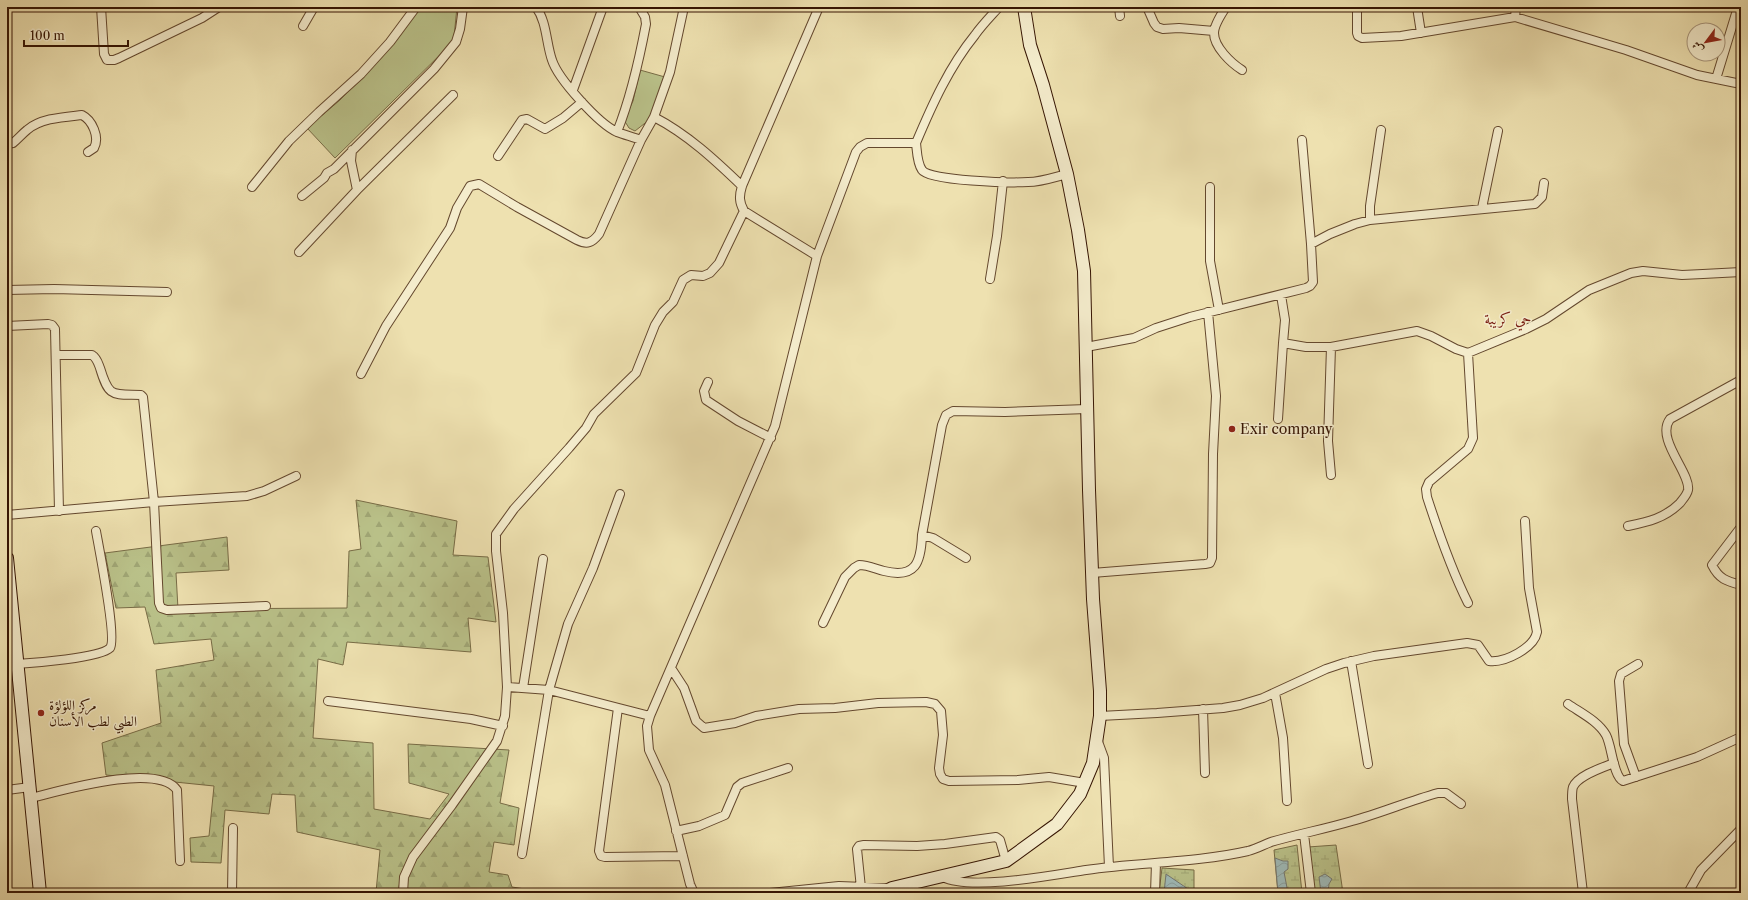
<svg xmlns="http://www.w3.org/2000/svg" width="1748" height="900" font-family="'Libre Caslon Text',Amiri,serif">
	<defs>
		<pattern id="forest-firs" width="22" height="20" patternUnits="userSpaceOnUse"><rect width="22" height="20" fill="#bac28a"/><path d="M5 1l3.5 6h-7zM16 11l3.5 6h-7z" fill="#a0a675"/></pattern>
		<pattern id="wetland-marsh" width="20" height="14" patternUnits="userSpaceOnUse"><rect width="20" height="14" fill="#bac28a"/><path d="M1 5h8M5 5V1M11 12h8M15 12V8" fill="none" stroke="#a0a675"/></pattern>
		<pattern id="water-waves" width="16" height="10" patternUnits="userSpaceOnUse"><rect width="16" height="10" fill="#9fbab8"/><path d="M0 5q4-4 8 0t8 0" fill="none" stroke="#8a9f9d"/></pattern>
	</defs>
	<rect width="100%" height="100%" fill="#eee1b0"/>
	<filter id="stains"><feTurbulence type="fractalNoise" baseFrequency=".005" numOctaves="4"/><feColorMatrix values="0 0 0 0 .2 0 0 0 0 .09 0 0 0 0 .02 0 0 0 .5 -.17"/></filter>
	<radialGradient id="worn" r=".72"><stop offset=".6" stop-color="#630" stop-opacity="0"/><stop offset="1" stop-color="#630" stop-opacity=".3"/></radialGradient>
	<!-- green -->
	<path fill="#bac28a" stroke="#786c46" d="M419 7H457L454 37 449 46 335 158 307 128 340 100 365 74Z
		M640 70 665 77 649 120 635 131 629 128 624 120 633 101Z"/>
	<!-- forest -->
	<path fill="url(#forest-firs)" stroke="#786c46" d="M356 500 457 521 453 555 488 557 496 622 468 618 471 652 347 642 343 665 318 659 313 738 373 743 374 809 430 819 449 794 409 783 408 744 509 750 500 803 519 808 514 845 494 842 489 872 508 875 512 887 525 889V893L376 892 380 850 297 832 295 795 272 794 269 814 225 810 221 863 191 862 190 838 209 836 214 786 106 775 102 743 161 723 156 670 214 660 211 639 154 644 145 607 116 608 105 553 227 537 229 570 176 573 178 609 347 608 349 551 361 549Z"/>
	<!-- wetland -->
	<path fill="url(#wetland-marsh)" stroke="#786c46" d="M1297 845 1302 893H1278L1274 850Z
		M1336 845 1343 893H1313L1308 847Z
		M1162 868 1194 870V893H1159Z"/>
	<!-- water -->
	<path fill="url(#water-waves)" stroke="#757870" d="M1275 858 1283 861H1288V869L1284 872 1288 893H1278Z
		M1166 874 1191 891 1190 893H1164Z
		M1325 874 1332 879 1329 884 1328 893H1321L1319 877Z"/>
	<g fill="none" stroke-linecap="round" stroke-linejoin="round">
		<!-- street casing -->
		<g stroke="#64482e" stroke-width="10">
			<path id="street" d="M101 7 104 54 107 60H114L119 58 202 18 219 7
				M536 7C547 22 546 43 552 60 558 79 599 124 617 132 625 135 633 137 641 140L654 117C687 134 715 160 742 186
				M1119 7 1120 16
				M1147 7 1154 23 1157 27 1163 29 1179 28 1214 31
				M1226 7C1222 13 1214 25 1214 33 1214 47 1231 63 1242 70
				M1357 7V33L1358 36 1362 38 1401 36 1515 17 1626 50 1697 75 1741 84
				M1417 7 1421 33
				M1515 17 1516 7
				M303 26 314 7
				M1716 79 1738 7
				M573 90 603 7
				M654 117 670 72 684 7
				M617 132C631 97 639 61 646 24L645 17 639 7
				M1302 140 1311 244
				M916 143C932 105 949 67 975 35 982 25 991 16 999 7
				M7 144 13 143C18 139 22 134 27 130 41 118 64 117 82 115 92 120 100 137 94 148L88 152
				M352 150 351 161 357 190 453 95
				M498 156 522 120 527 119 545 129 563 118 582 102
				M252 187 289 141 319 112 361 74 390 42 416 7
				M1210 187V261L1219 310
				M302 196 324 178 327 173 334 169 434 69 456 42 460 29 463 7
				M1482 208 1498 131
				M1370 220V206L1381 130
				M299 252 357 190
				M817 256 744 211C739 202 739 196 742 186L819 7
				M990 279 997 236 1003 181
				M7 290 54 289 167 292
				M1281 295 1285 320 1283 343 1306 347H1331L1417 331 1431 336 1456 349 1468 353 1526 329 1546 319 1589 290 1631 273 1643 271 1682 275 1703 274 1741 272
				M7 326 48 324 52 325 55 329 59 511
				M1086 347 1134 338 1156 328 1190 317 1306 288 1310 286 1313 282 1311 244 1330 234 1355 224 1370 220 1535 204 1542 197 1544 183
				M1331 347 1328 441 1331 475
				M1468 353 1473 438 1468 449 1429 482 1426 489 1427 497C1439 534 1451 569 1468 603
				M56 355H92C97 358 98 363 100 368 109 398 112 394 141 395L143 397 154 502 247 496 264 491 296 476
				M361 374 386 326 450 228 457 208 470 186 479 184 517 207 577 240C587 245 592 243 599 234L641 140
				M708 382 704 391 706 400 738 421 771 438
				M1278 419 1283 343
				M7 515 154 502 159 603 161 608 167 610 266 606
				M1628 526C1648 522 1665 518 1680 503 1683 499 1687 495 1688 490 1691 473 1655 439 1670 419L1741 380
				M1741 527 1712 565C1719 579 1726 581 1741 585
				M966 558 933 538 922 535 942 425 946 415 953 411 1005 412 1087 409
				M1092 573 1205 564 1210 563 1212 558 1213 454 1216 396 1208 312
				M823 623 845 577 854 568 859 565C868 565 876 569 884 571 916 579 921 562 922 535
				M1351 661 1368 764
				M17 664C33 663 100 658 110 648 117 639 99 548 96 531
				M671 668 684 688 696 721 704 728 735 723 756 716 799 709 835 708 878 703 926 702 935 704 941 711 943 735 939 768 940 774 943 779 949 781 1018 780 1049 777 1085 783
				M507 687 503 613 496 551V534L514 509 569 448 586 428 594 414 636 373 655 325 663 312 673 302 683 280 691 275 703 276 710 273 719 263 744 211
				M523 688 543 559
				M1275 693 1283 738 1287 801
				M328 701 471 719 503 726
				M1568 704C1581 713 1598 721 1606 735 1612 746 1613 776 1623 781L1697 757 1741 737
				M618 708 599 851 601 856 605 857 683 856
				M1203 709 1205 773
				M1100 716 1157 713 1223 708 1240 705 1263 698 1326 669 1344 663 1374 656 1467 643 1478 645 1489 661C1505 663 1534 648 1537 632L1529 588 1525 521
				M1097 739 1104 758 1109 867
				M1636 777 1624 744 1619 681 1621 674 1638 664
				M7 790 30 787
				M31 798C60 791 157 762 177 790L180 861
				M676 831 699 826 725 815 737 787 742 783 788 768
				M1304 834 1311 893
				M522 854 549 690 568 624 593 568 620 494
				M943 877C970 891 1054 875 1086 870 1140 862 1195 863 1248 851 1256 849 1263 845 1271 842 1298 834 1325 829 1352 821 1381 813 1409 801 1438 793H1446L1461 804
				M861 888 857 849 859 846 864 845 917 846 945 844 996 837 1000 840 1006 861
				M232 893 233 828
				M403 893 404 877 413 857 452 805 497 741 505 716 507 687 549 690 650 716
				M694 893 690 884 665 785 649 750 647 726 650 716 775 426 817 256 856 152 860 147 867 143H916C917 151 917 163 922 170 929 181 1012 183 1028 182 1041 182 1055 177 1067 174
				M770 893 839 886 890 888
				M1155 893 1156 863
				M1583 893 1572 799C1572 795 1572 790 1573 787 1578 775 1604 767 1614 763
				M1688 893 1701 870 1741 829"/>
		</g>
		<!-- secondary casing -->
		<g stroke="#361503" stroke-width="14">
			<path id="secondary" d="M7 558 40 893
				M882 893 892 888 1006 861 1057 824 1080 794 1093 763 1100 716V691L1093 599 1089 490 1084 271 1078 230 1067 174 1043 85 1030 45 1024 7"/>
		</g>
		<!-- street -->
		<use href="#street" stroke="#f4eccc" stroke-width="8"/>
		<!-- secondary -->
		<use href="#secondary" stroke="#f4eccc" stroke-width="12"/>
	</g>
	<!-- markers -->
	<g fill="#8f2418" stroke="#f4eccc" stroke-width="1.5">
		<circle cx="1232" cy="429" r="4"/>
		<circle cx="41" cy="713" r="4"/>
	</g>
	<g text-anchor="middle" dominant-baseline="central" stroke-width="3" stroke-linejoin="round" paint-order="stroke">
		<!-- poi labels -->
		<g font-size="14" fill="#361503" stroke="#f4eccc" text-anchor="start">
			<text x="1240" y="429">Exir company</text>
			<text x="49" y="705">مركز اللؤلؤة<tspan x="49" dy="16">الطبي لطب الأسنان</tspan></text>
		</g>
		<!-- neighbourhood labels -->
		<g font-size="15" fill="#7a1f14" stroke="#f4eccc">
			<text x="1508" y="318">حي كريبة</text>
		</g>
	</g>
	<!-- margin -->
	<rect width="1748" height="900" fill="none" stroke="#eee1b0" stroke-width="24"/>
	<rect x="8" y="8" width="1732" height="884" fill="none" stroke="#361503" stroke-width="2"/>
	<rect x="12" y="12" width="1724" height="876" fill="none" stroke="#361503"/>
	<!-- north arrow -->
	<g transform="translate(1706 42) rotate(238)"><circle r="19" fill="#f4eccc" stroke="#a8967c"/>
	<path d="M0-3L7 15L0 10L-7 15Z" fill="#8f2418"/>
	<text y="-6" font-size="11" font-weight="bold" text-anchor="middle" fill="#361503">ش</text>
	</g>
	<!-- scale -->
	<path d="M24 40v6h104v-6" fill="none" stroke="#361503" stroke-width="2"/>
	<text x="30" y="40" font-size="12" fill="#361503" stroke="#f4eccc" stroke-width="3" paint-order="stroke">100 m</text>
	<rect width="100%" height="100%" filter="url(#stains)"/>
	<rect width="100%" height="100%" fill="url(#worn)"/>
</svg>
